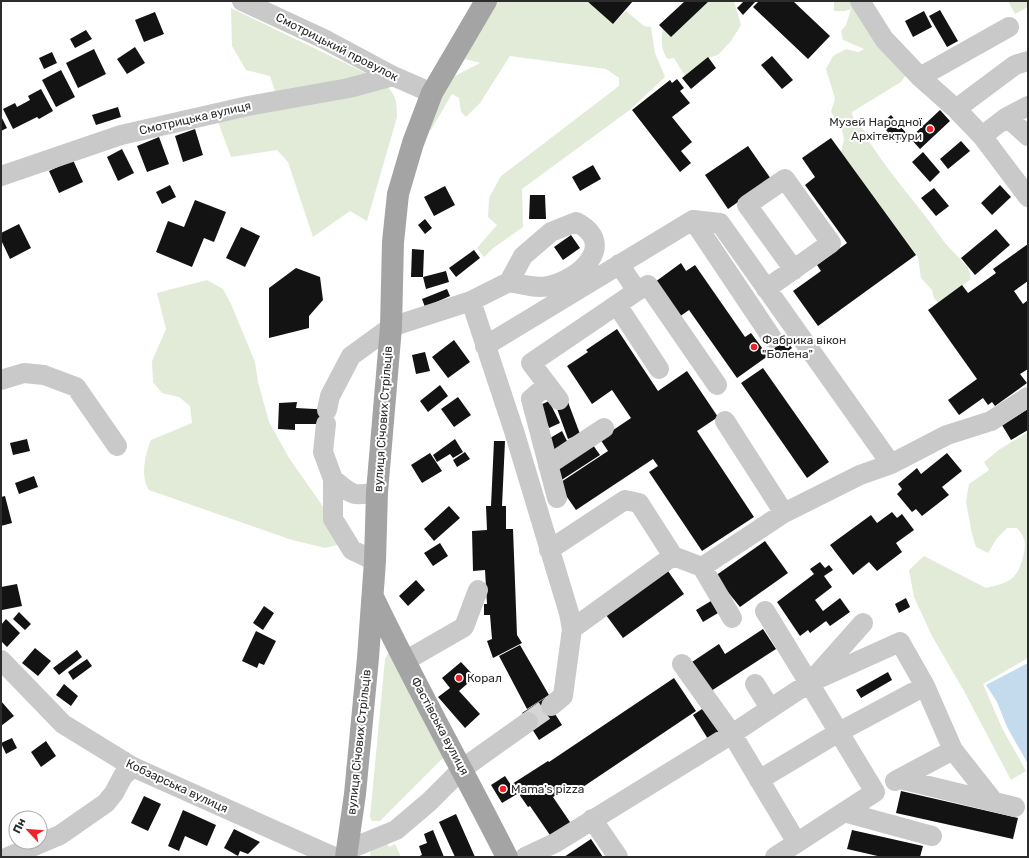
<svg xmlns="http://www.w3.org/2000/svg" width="1029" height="858" font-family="Rubik,sans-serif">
	<rect width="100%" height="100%" fill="#fff"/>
	<!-- green -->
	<path fill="#e2ebd8" d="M495 1H587L613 24 626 11 644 26 651 27 655 53 665 77 631 109 522 189 523 227 492 249 484 257 477 248 497 225 488 217 489 198 501 176 619 86V78L606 69 510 56 480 103 466 117 461 112 459 98 452 94 431 130 427 129 451 78 480 63 465 59Z
		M709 1H734L741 25 731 41 718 55 708 58 685 76 674 58 668 59C661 52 661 38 663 29L671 37Z
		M834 1H855L908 72 901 82 852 112C853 124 866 127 867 138 889 174 918 204 942 239 949 249 961 258 968 269 970 273 971 276 970 280L938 303 934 298 932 290 921 278 918 257 841 152 844 139 842 130 831 112 835 98 826 69 833 56 846 49 858 52 864 49 843 40 841 31 846 25 851 9 845 11H834Z
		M1008 1H1028V7L1015 14Z
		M231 8 380 80C395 93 397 97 397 117L367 221 350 211 313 237 288 162 277 150 231 157 217 119 278 100 270 76 246 70 232 46Z
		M207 280 223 289 231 304 255 362 258 382 269 422 289 458 331 518 341 544 325 548 292 540 149 490C140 477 145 454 151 440L192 423 190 406 179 397 162 393 153 382 152 361 166 329 157 293Z
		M1028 432V658L983 684 1002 728 1026 771 1011 780 964 691 932 636 914 597 909 570 924 556 986 588C1011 582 1018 579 1024 553 1026 542 1025 537 1017 528H1007L997 538 988 553 976 547 972 534 966 502 969 484 989 470 984 462 1000 449Z
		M388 653H393L444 757 380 821H372L370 817 385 659Z
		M384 838 389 847 395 844 401 857H370L371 844Z"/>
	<!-- water -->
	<path fill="#c3dbed" d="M1028 663V764L1007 727 997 702 986 685Z"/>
	<!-- building -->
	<path fill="#131313" d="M587 1H633L613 24Z
		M685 1H709L671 37 659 25Z
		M744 1H756L743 15 737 8Z
		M759 1H793L830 36 808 59 753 7Z
		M940 10 958 41 947 47 929 16Z
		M924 11 932 27 913 37 905 21Z
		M155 12 164 34 144 42 135 20Z
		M86 30 92 39 75 48 70 39Z
		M135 47 145 63 127 74 117 59Z
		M94 49 106 74 78 88 66 63Z
		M52 52 57 63 44 69 39 58Z
		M772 56 793 80 782 89 761 65Z
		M708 57 716 68 691 89 682 78Z
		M61 70 75 97 56 107 42 80Z
		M677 79 684 88 680 91 690 103 672 117 692 142 681 151 691 163 680 172 632 110 670 80 672 83Z
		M41 89 53 111 39 119 37 117 13 129 3 109 15 103 17 107 30 100 28 96Z
		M118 107 121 117 96 125 92 115Z
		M940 110 950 121 920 149 910 138Z
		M891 115 907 134 897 143 881 124Z
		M1 116 7 128 1 131Z
		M195 129 203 155 183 162 175 136Z
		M159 137 169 164 147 172 137 146Z
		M831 138 916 255 818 326 793 291 821 271 817 265 847 243 805 185 815 177 802 158Z
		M961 141 970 151 948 169 940 159Z
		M748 146 771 179 728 209 705 175Z
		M122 149 134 173 118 181 107 157Z
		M923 152 940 172 930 182 912 162Z
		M73 160 83 182 59 193 49 171Z
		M593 165 601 179 580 191 572 177Z
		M170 185 176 197 162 204 156 192Z
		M1000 185 1011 197 992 215 981 203Z
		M445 186 455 205 434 216 424 197Z
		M934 188 949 206 936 216 921 198Z
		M530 195H545L546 219H529Z
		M195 200 226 212 214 242 204 238 192 267 156 252 168 221 184 227Z
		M425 219 432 228 425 234 418 225Z
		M19 224 31 248 10 259 1 240V233Z
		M241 227 260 236 245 267 226 258Z
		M996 229 1010 245 975 275 961 258Z
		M571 235 580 248 563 260 554 247Z
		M1028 244V281L1014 291 1023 304 1028 300V369L1020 374 1027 383 995 406 992 402 988 405 983 398 959 415 948 400 977 379 928 310 962 285 968 293 996 273 993 269Z
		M412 249 424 250 423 277H411Z
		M474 250 480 258 456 277 449 268Z
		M681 263 686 271 695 265 745 337 751 333 768 356 737 378 689 310 679 317 655 282Z
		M296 268 320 277 323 300 309 316V328L269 338V288Z
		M446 271 449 282 426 289 423 277Z
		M447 289 450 296 425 307 422 299Z
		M617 329 658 391 687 371 718 417 697 431 754 517 702 551 649 472 658 466 653 459 576 510 558 484 608 451 600 439 631 418 612 390 592 404 567 366 588 352 586 350Z
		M785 339 792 348 778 359 772 350Z
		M454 340 470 362 448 378 432 357Z
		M425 352 430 371 416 374 412 355Z
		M763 368 829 462 807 478 741 383Z
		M440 385 448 396 428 412 420 401Z
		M458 397 471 415 454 427 441 409Z
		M549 401 560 423 549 428 538 406Z
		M297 402 296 408 333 410 332 424H295V430L278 429 279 403Z
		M568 402 580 434 568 439 556 406Z
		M1028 409V430L1011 440 1002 425Z
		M562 431 568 443 551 453 545 441Z
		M27 439 30 451 13 455 10 443Z
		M455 439 463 452 453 458 450 454 437 462 433 455Z
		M494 441H505L502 506H506V529H513L517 635 522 643 493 658 487 641 492 639 490 615H484V604H487L485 570 473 571 472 531 487 530 486 506H491Z
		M593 445 600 455 560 481 554 471Z
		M465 452 470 459 457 467 453 460Z
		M430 453 442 471 422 483 411 465Z
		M947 453 962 471 942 487 949 495 922 516 916 509 912 512 897 494 902 489 898 484 917 468 921 474Z
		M34 476 38 487 19 494 15 483Z
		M5 496 12 523 1 526V497Z
		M449 506 460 518 434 541 424 529Z
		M892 512 897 518 902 514 914 530 896 543 902 552 877 571 869 562 853 575 830 545 871 515 877 523Z
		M765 541 788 573 740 607 715 576Z
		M440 543 448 556 433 566 424 553Z
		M820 562 825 568 829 565 833 570 824 576 832 587 815 600 823 611 840 598 850 612 830 626 826 621 810 633 808 630 800 636 777 602 814 574 810 569Z
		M668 571 684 594 623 638 606 615Z
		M416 580 425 590 408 606 399 596Z
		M17 584 22 606 2 610 1 587Z
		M906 598 910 607 899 613 895 604Z
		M711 601 718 613 703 622 696 610Z
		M264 606 274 613 263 630 253 623Z
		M19 612 31 624 25 630 13 619Z
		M6 619 20 633 7 647 1 641V625Z
		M763 629 776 649 711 691 692 662 719 644 725 654Z
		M256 631 276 641 264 665 259 663 257 668 242 661Z
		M520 645 549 695 527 709 499 656Z
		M35 648 51 661 38 676 22 663Z
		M77 650 82 657 59 675 53 668Z
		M87 659 92 666 73 680 68 672Z
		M461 662 475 677 459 691 480 714 465 728 438 697 450 688 442 678Z
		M888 672 892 680 861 698 856 690Z
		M674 678 696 711 571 795 566 788 553 797 572 825 552 838 530 806 528 807 512 784 548 761 549 762Z
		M64 684 78 696 71 706 56 695Z
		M545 698 562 725 539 740 522 713Z
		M1 701 14 716 1 726Z
		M705 707 721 731 708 739 693 715Z
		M12 738 17 748 6 754 1 743Z
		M46 741 56 756 41 767 31 752Z
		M505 776 517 794 502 803 491 785Z
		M901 791 1018 818 1013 839 896 813Z
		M144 796 161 804 148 831 131 823Z
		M183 810 216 825 207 846 185 836 179 851 168 846Z
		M456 814 475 857H455L439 822Z
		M234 829 260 842 248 854 240 851 238 856 224 848Z
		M433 830 444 857H417L422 855 419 846 427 843 424 834Z
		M852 830 923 846 920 857H882L847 849Z
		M591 839 603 857H564Z"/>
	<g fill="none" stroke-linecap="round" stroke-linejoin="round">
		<!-- minor-tunnel -->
		<path stroke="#d5d5d5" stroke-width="20" stroke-dasharray="20 10" stroke-linecap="butt" d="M528 722 551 706"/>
		<!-- minor -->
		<path stroke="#c9c9c9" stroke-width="20" d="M242 1 324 39 393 76 432 93
			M860 1 884 39 920 77 956 109 982 136 1007 117 1028 106
			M920 77 1009 27
			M956 109 1015 65 1028 61
			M1007 117 1028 136
			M982 136 1028 197
			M1 176 121 135 248 106 349 88 393 76
			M693 220 772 338
			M766 289 831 243 785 179 747 205 794 270
			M637 291 648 285 717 385
			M471 301 514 431 569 613 572 629 563 696 551 706
			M617 305 659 369
			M485 346 693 220 720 223 891 464
			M1 380 24 373 44 375 76 387 117 446
			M547 385 531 399 557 498
			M559 400 531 363 637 291 619 264
			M327 410 330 396 351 356 391 327 471 301 509 282 523 256 551 232 576 222C619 244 579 280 548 286 536 289 521 284 509 282
			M725 421 784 513
			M326 424 323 452 333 479V519L352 550 375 561
			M548 465 604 428
			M333 479C352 495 352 497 377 492
			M549 550 625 500 639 503 673 556
			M702 567 732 618
			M765 611 809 683
			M572 629 673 556 702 567 784 513 860 475 891 464 947 435 991 421 1028 397
			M1 660 63 724 133 767 334 857
			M405 661 464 627 478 590
			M682 664 732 734 797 843
			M815 677 863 623
			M809 683 900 642 925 686 953 750 994 802
			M755 684 770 708
			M900 779 1015 807
			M759 780 839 732 925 686
			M895 781 953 750
			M844 812 932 836
			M592 819 618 857
			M347 850 396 830 429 802 462 769 528 722
			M8 857 60 835 106 803 114 793 123 776 133 767
			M525 857 555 843 732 734 809 683 875 792 775 857"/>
		<!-- major -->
		<path stroke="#a4a4a4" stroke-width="22" d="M373 597C415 685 463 770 507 857
			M346 857 355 794 368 658 375 561 377 492 391 327 393 242 398 194 413 143 432 93 486 1"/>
	</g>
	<!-- markers -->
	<g fill="#ef2228" stroke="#fff" stroke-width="1.5">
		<circle cx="930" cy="129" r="4"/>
		<circle cx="754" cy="347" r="4"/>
		<circle cx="459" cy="678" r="4"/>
		<circle cx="503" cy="789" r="4"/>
	</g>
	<g text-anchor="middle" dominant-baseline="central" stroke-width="4" stroke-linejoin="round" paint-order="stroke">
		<!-- street labels -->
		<g font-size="12" fill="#2c2c2c" stroke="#fff">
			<text transform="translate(337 47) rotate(27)">Смотрицький провулок</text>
			<text transform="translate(195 118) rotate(-13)">Смотрицька вулиця</text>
			<text transform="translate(383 419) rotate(-86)">вулиця Січових Стрільців</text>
			<text transform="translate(440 726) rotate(62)">Фастівська вулиця</text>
			<text transform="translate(359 742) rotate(-84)">вулиця Січових Стрільців</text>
			<text transform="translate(177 786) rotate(25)">Кобзарська вулиця</text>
		</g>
		<!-- poi labels -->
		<g font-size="12" fill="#2c2c2c" stroke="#fff" text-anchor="start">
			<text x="922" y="122" text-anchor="end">Музей Народної<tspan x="922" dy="14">Архітектури</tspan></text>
			<text x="762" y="340">Фабрика вікон<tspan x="762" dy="14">"Болена"</tspan></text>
			<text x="467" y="678">Корал</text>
			<text x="511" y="789">Mama's pizza</text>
		</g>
	</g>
	<!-- border -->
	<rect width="1029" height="858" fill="none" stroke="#2c2c2c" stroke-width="4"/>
	<!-- north arrow -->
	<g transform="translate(28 830) rotate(296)"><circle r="19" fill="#ffffff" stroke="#ababab"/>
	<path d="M0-3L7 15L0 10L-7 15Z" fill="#ef2228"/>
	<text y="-6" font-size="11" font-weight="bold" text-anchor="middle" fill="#2c2c2c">Пн</text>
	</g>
</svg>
